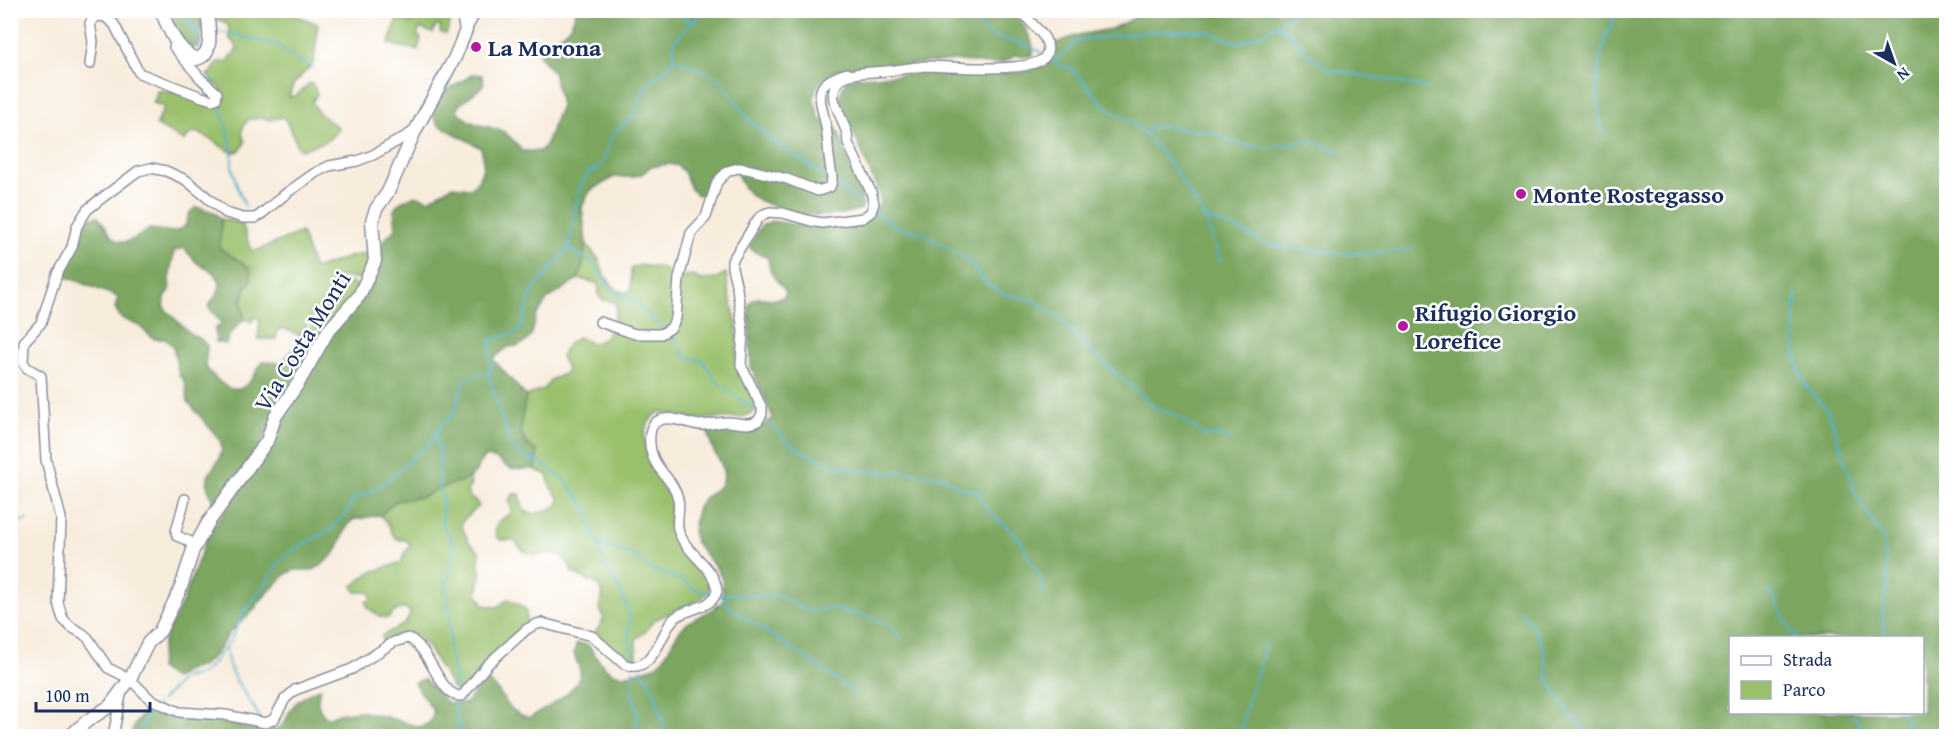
<svg xmlns="http://www.w3.org/2000/svg" width="1957" height="747" font-family="'Gentium Book Plus',serif">
	<rect width="100%" height="100%" fill="#fff"/>
	<filter id="ink" filterUnits="userSpaceOnUse"><feTurbulence type="fractalNoise" baseFrequency=".0167" numOctaves="2"/><feDisplacementMap in="SourceGraphic" scale="12" xChannelSelector="R" yChannelSelector="G"/><feConvolveMatrix kernelMatrix="1 2 1 2 8 2 1 2 1" color-interpolation-filters="sRGB"/></filter>
	<filter id="wash" filterUnits="userSpaceOnUse"><feTurbulence type="fractalNoise" baseFrequency=".008" numOctaves="4" result="noise"/><feDisplacementMap in="SourceGraphic" scale="24" xChannelSelector="R" yChannelSelector="G"/><feGaussianBlur stdDeviation="1.35" result="paint"/><feColorMatrix in="noise" values="0 0 0 0 0 0 0 0 0 0 0 0 0 0 0 0 0 1.4 0 .05"/><feComposite in="paint" operator="in"/></filter>
	<g filter="url(#wash)">
		<rect width="100%" height="100%" fill="#f8ecdc"/>
		<!-- green -->
		<path fill="#9ac06c" stroke="#5a7865" stroke-width="1.5" d="M421 10 458 11 459 16 453 15 446 34 440 32 441 27 436 25 433 33 420 28 417 36 421 38 418 50 389 44 397 19 411 23 414 11 420 12Z
			M213 11H285L318 24 314 62 293 85 289 97 296 96 310 83 314 86 317 94 312 102 319 113 339 128C325 147 320 141 302 150L297 146C296 141 287 121 283 117L269 120 263 118 249 119C242 126 240 132 245 142 238 161 225 149 214 141 209 138 202 135 196 132L190 134 184 141 156 125 164 107 152 102 155 100 157 91H169L216 106 222 102C225 89 216 84 207 75L212 72 218 62H227L238 48 229 38C231 27 228 21 217 20Z
			M221 219 242 223 251 250H258L301 232 314 269 349 257 372 252 363 279 336 277 329 297 312 316 301 336 285 329H278L276 339H258L260 319 253 317 252 322 244 319C242 303 241 293 251 280L244 263 236 261 220 248C219 238 222 229 221 219Z
			M586 243 600 262 604 275 617 290 626 293 631 289V269C641 261 650 269 661 267L672 275 678 277 690 275 702 280 715 279 726 273 729 294 737 324V353L739 368 755 404 754 412 742 417 698 419 660 412C636 425 644 454 656 473 660 481 669 487 671 496 674 510 667 525 673 538 683 558 728 577 701 599L654 620 646 631 636 639 637 659H625L595 633 604 619 599 607 603 595 597 584 572 573C562 539 541 563 524 551 520 549 517 543 514 540H501L496 536C493 521 502 519 512 513L509 500 513 494H520C521 499 521 505 524 509 530 519 550 510 558 505L559 498 551 488 547 475 536 470 537 451C512 440 523 418 526 396L544 389 552 379 565 374 567 368 561 357 567 345 578 337C583 339 588 343 592 343 609 343 618 315 616 302L603 300 598 295 599 289 597 283 578 279 582 269Z
			M346 282 361 286 313 346 304 347 313 322 332 300 340 285Z
			M469 478 471 485 467 490 469 497 475 500 479 506 464 519 461 525 469 542 479 551 480 558 478 561 481 574 477 593 484 605 497 607 508 599 526 609 527 624 494 654 463 691 457 692 453 689 427 646 414 635 393 636 383 642 382 636C392 628 410 627 410 611 400 606 395 611 388 618L381 617 368 608 366 602 372 598 369 592H356L353 586 369 573 402 562 403 555 411 545 406 540C390 540 394 533 387 523 385 520 382 518 380 515L396 501 425 496 433 491Z"/>
		<!-- forest -->
		<path fill="#7ba660" stroke="#4b6a5f" stroke-width="1.5" fill-rule="evenodd" d="M167 11H205L200 46 191 48C179 40 173 24 167 11Z
			M576 11H1016C1022 27 1035 37 1033 55L1024 57 1015 55C999 71 978 61 958 61 936 61 915 65 893 66 867 67 844 60 823 80 817 85 814 92 814 100 815 105 818 112 819 118L836 127 840 135 853 178 862 194V209C853 211 843 214 834 215 810 217 772 210 752 196 741 188 739 175 732 165 718 171 713 180 707 193L698 195 691 189 684 172 678 166 669 164 650 167 642 174 632 177H614L590 191 582 207 586 243 582 269 578 279 547 300 536 316 532 334 526 342 518 346 508 347 493 359 526 396C523 418 512 440 537 451L536 470C527 467 520 471 512 469 500 466 502 457 485 457L479 463 476 472 469 478 433 491 425 496 396 501 380 515 352 520 347 527 335 553 321 566 313 570H294L286 574 259 602 254 610 230 632 215 655 201 667 191 668 174 679 159 669 163 642 183 601 208 534 272 443 280 417 321 347 362 299 376 277 381 260 383 241 396 228 394 210 399 203 415 195 429 200 452 186 470 188C483 179 486 163 481 148L439 125 434 118 435 109 443 93 473 74 482 75 484 84C476 94 464 98 456 109 468 126 484 124 502 131 510 135 516 144 522 151H540L545 146 561 105 553 72 541 58 535 41C559 39 570 35 576 11Z
			M1149 11H1946V736H130L135 724 144 712C169 717 194 718 219 721 234 723 264 735 279 728 285 725 288 714 291 709 298 699 310 692 321 688 316 701 316 708 327 718L337 714 359 711 387 717 419 727 430 723 434 712 414 683 424 679 448 703H466L479 687 488 681C507 694 502 710 529 718 543 710 576 693 580 675 582 667 574 660 574 652 575 649 576 646 577 643L588 645C596 656 606 675 622 675 628 675 635 672 640 671 648 669 656 668 661 661 670 651 673 636 684 626 696 615 711 613 723 601L722 579 717 569 695 542 693 531 697 509 703 499 721 485 724 475 721 463 714 452 707 431 764 425 773 418 751 367 749 305C757 290 772 304 784 297L786 292C776 277 770 279 768 258L753 251 749 246 761 226 771 221 807 226 856 225 872 216 880 203 879 194 839 98 845 82 856 77 896 75 925 71 957 73 1023 72 1033 69 1054 52 1056 43 1078 35 1111 29ZM1730 638H1922V712H1730Z
			M196 207 214 212 221 219C222 229 219 238 220 248 230 256 242 261 251 270V280L245 289 242 298 244 319 230 334 226 344 216 342 215 329 222 323 208 307 219 291 220 281 214 273 197 263 184 248 174 251 169 280 170 290 165 298 164 308 192 335 201 339 207 346 205 366C213 377 231 397 245 386 253 381 257 369 262 362L282 363 294 347 313 346 262 442 217 503H213L207 486 208 476 219 459 222 450 220 440 188 402 185 382 179 375 173 346 165 339H154L139 326 121 318 115 308 118 297 62 275 83 229 87 218 97 216C103 221 104 224 108 231 119 251 136 239 149 229 161 229 177 237 186 224 187 222 188 216 189 214 191 211 193 209 196 207Z"/>
		<g fill="none" stroke-linecap="round" stroke-linejoin="round">
			<!-- stream -->
			<path stroke="#50b3cf" stroke-width="2" d="M183 10 195 35 199 51
				M667 10 693 22
				M961 10 992 36 1030 46 1042 53
				M1276 25 1289 32 1308 54 1328 69 1428 88
				M192 29H204
				M213 30 278 45 287 54 313 68
				M1046 56 1059 65 1072 69 1106 107 1130 121 1149 138 1178 174 1204 217 1216 247 1220 261
				M674 59C690 65 711 71 723 84 735 96 742 114 754 125 777 147 805 161 829 180
				M1054 61 1066 52 1078 40 1155 31H1208L1237 43 1260 35 1300 10
				M209 77 214 85
				M219 99 232 148V166L238 189 245 206
				M1603 133C1595 103 1596 70 1605 40 1608 30 1614 20 1619 10
				M1145 134 1149 128 1158 126 1170 127 1216 133 1229 141 1249 146 1266 148 1312 140 1343 153
				M834 184 869 208
				M873 211 901 229 920 232 965 258 986 283 998 291 1005 294 1034 300 1057 317 1117 375 1144 396 1155 408 1175 414 1205 436H1222L1231 439
				M1206 218 1233 227 1264 243 1292 249 1350 254 1412 250
				M568 249 591 261 609 286 616 292 636 303 663 329
				M1796 294 1794 343 1799 370 1806 386 1829 412 1856 495 1883 538 1888 580 1882 616 1886 638
				M667 332C676 339 682 344 683 355L690 359 702 360 719 384 760 413
				M764 417 785 439 797 448 829 464 866 471 882 472 886 474 898 471 935 475 948 479 957 487 978 492C985 515 1008 524 1021 541 1025 546 1026 553 1029 558 1036 573 1042 574 1043 592
				M436 434 440 457 439 482 443 504 442 523 450 537 454 551 446 586 449 608 450 654 455 679V690
				M10 525 27 520
				M598 544 633 555 651 569 683 580 693 589 712 593
				M1769 589 1792 632 1797 638
				M718 594 748 595 762 597 779 595 805 610 813 611 830 608 869 617 890 626 902 640
				M720 594 730 608 808 659 855 693
				M1520 610 1534 628 1544 650 1548 680 1573 718 1593 736
				M227 648C224 674 250 695 259 717
				M634 664 629 632 630 618 626 604 614 579 607 570 598 544 591 529 588 512 581 500 564 479 541 463 522 456 512 447 501 416 488 372 491 370 490 341 496 338 513 334 521 327 534 287 542 280 568 249 580 187 588 173 598 168 604 160 611 136 635 114 644 88 656 76 664 71 674 59V42L687 27 707 10
				M641 669C657 687 660 713 666 736
				M633 670 632 692 638 714 634 736
				M455 699 454 708 462 736
				M161 701 183 678 201 674 213 663 230 641 245 610 264 587 279 562 294 549 331 530 348 511 353 499 374 490 388 480 430 443 444 421C461 416 455 391 466 380 472 375 481 374 488 372
				M1853 712 1863 736
				M1902 712 1906 721V736
				M265 727 269 733 281 736
				M141 736C142 719 144 716 157 705
				M1240 736 1244 715 1266 644"/>
		</g>
	</g>
	<g filter="url(#ink)">
		<g fill="none" stroke-linecap="round" stroke-linejoin="round">
			<!-- street casing -->
			<g stroke="#8a8e9d" stroke-width="12">
				<path id="street" d="M466 30 477 10
					M90 64 93 42 90 23 95 17 104 16 114 24 139 73 202 97 212 100 216 99 217 93 200 78 174 47
					M415 131 373 155 357 161 329 166 315 173 288 192 260 215 255 218H243L226 213 186 180 166 171 151 168 138 171 98 201 87 210 77 226 72 247 57 274 41 323 24 342 23 362 27 368 41 376 46 460 61 518 58 602 60 610 63 619 71 627 82 633 88 638 108 668 130 679 150 699 179 712 225 715 266 723 274 719 285 699 295 690 352 669 394 642 408 638C431 647 439 698 462 696L487 665 527 629 537 624 542 623 592 636 624 664C651 676 660 638 671 622 683 606 711 612 717 591 715 567 689 556 680 535 674 523 681 512 678 499 673 475 647 469 650 434 651 427 653 423 660 420 671 415 688 424 700 425 709 425 718 422 727 422 738 422 748 427 758 421L762 414V408L741 365 743 331 737 288 732 268V261L758 219 764 214 770 212 783 213 811 221 822 223 863 218 871 212 874 203 871 192 848 143 847 133 834 100C829 69 867 73 886 71 899 70 913 67 927 66 947 66 1041 76 1047 53 1052 36 1028 24 1022 10
					M600 322 635 334H661L671 328 676 318 679 278 691 233 706 217 717 182 728 171 738 168 747 169 787 179 818 191 830 187C834 179 831 173 830 164 828 152 828 139 826 127 821 98 809 84 847 73
					M185 499 176 531 177 536 189 541 193 550
					M113 736 121 695"/>
			</g>
			<!-- secondary casing -->
			<g stroke="#8a8e9d" stroke-width="15">
				<path id="secondary" d="M161 10C168 28 177 51 196 59 216 55 208 26 207 10
					M70 736 87 721 110 706 130 679 148 643 160 631 180 590 193 550 208 523 267 441 275 417 299 382 328 331 359 296 375 261 372 221 376 209 388 192 415 131 455 57 466 30 462 10"/>
			</g>
			<!-- street -->
			<use href="#street" stroke="#fff" stroke-width="9"/>
			<!-- secondary -->
			<use href="#secondary" stroke="#fff" stroke-width="12"/>
		</g>
	</g>
	<!-- markers -->
	<g fill="#b5179e" stroke="#fff" stroke-width="2">
		<circle cx="476" cy="47" r="6"/>
		<circle cx="1521" cy="194" r="6"/>
		<circle cx="1403" cy="326" r="6"/>
	</g>
	<g text-anchor="middle" dominant-baseline="central" stroke-width="5" stroke-linejoin="round" paint-order="stroke">
		<!-- poi labels -->
		<g font-size="24" font-weight="bold" fill="#1b2f5e" stroke="#fff" text-anchor="start">
			<text x="488" y="47">La Morona</text>
			<text x="1533" y="194">Monte Rostegasso</text>
			<text x="1415" y="312">Rifugio Giorgio<tspan x="1415" dy="28">Lorefice</tspan></text>
		</g>
		<!-- street labels -->
		<g font-size="24" fill="#1b2f5e" stroke="#fff">
			<text transform="translate(302 341) rotate(-58)">Via Costa Monti</text>
		</g>
	</g>
	<!-- margin -->
	<rect width="1957" height="747" fill="none" stroke="#fff" stroke-width="36"/>
	<!-- legend -->
	<rect x="1729" y="636" width="195" height="78" fill="#ffffff" stroke="#a4acbf" stroke-width="1.5"/>
	<rect x="1741" y="656" width="30" height="9" fill="#ffffff" stroke="#a4acbf" stroke-width="1.5"/>
	<text x="1783" y="666" font-size="18" fill="#1b2f5e">Strada</text>
	<rect x="1741" y="681" width="30" height="18" fill="#9ac06c" stroke="#a4acbf" stroke-width="1.5"/>
	<text x="1783" y="696" font-size="18" fill="#1b2f5e">Parco</text>
	<!-- north arrow -->
	<g transform="translate(1894 63) rotate(140)" stroke="#ffffff" stroke-width="4.5" paint-order="stroke">
	<path d="M0-4.5L10 22L0 15L-10 22Z" fill="#1b2f5e"/>
	<text y="-9" font-size="16" font-weight="bold" text-anchor="middle" fill="#1b2f5e">N</text>
	</g>
	<!-- scale -->
	<path d="M36 702v9h114v-9" fill="none" stroke="#1b2f5e" stroke-width="3"/>
	<text x="45" y="702" font-size="18" fill="#1b2f5e" stroke="#ffffff" stroke-width="4.5" paint-order="stroke">100 m</text>
</svg>
